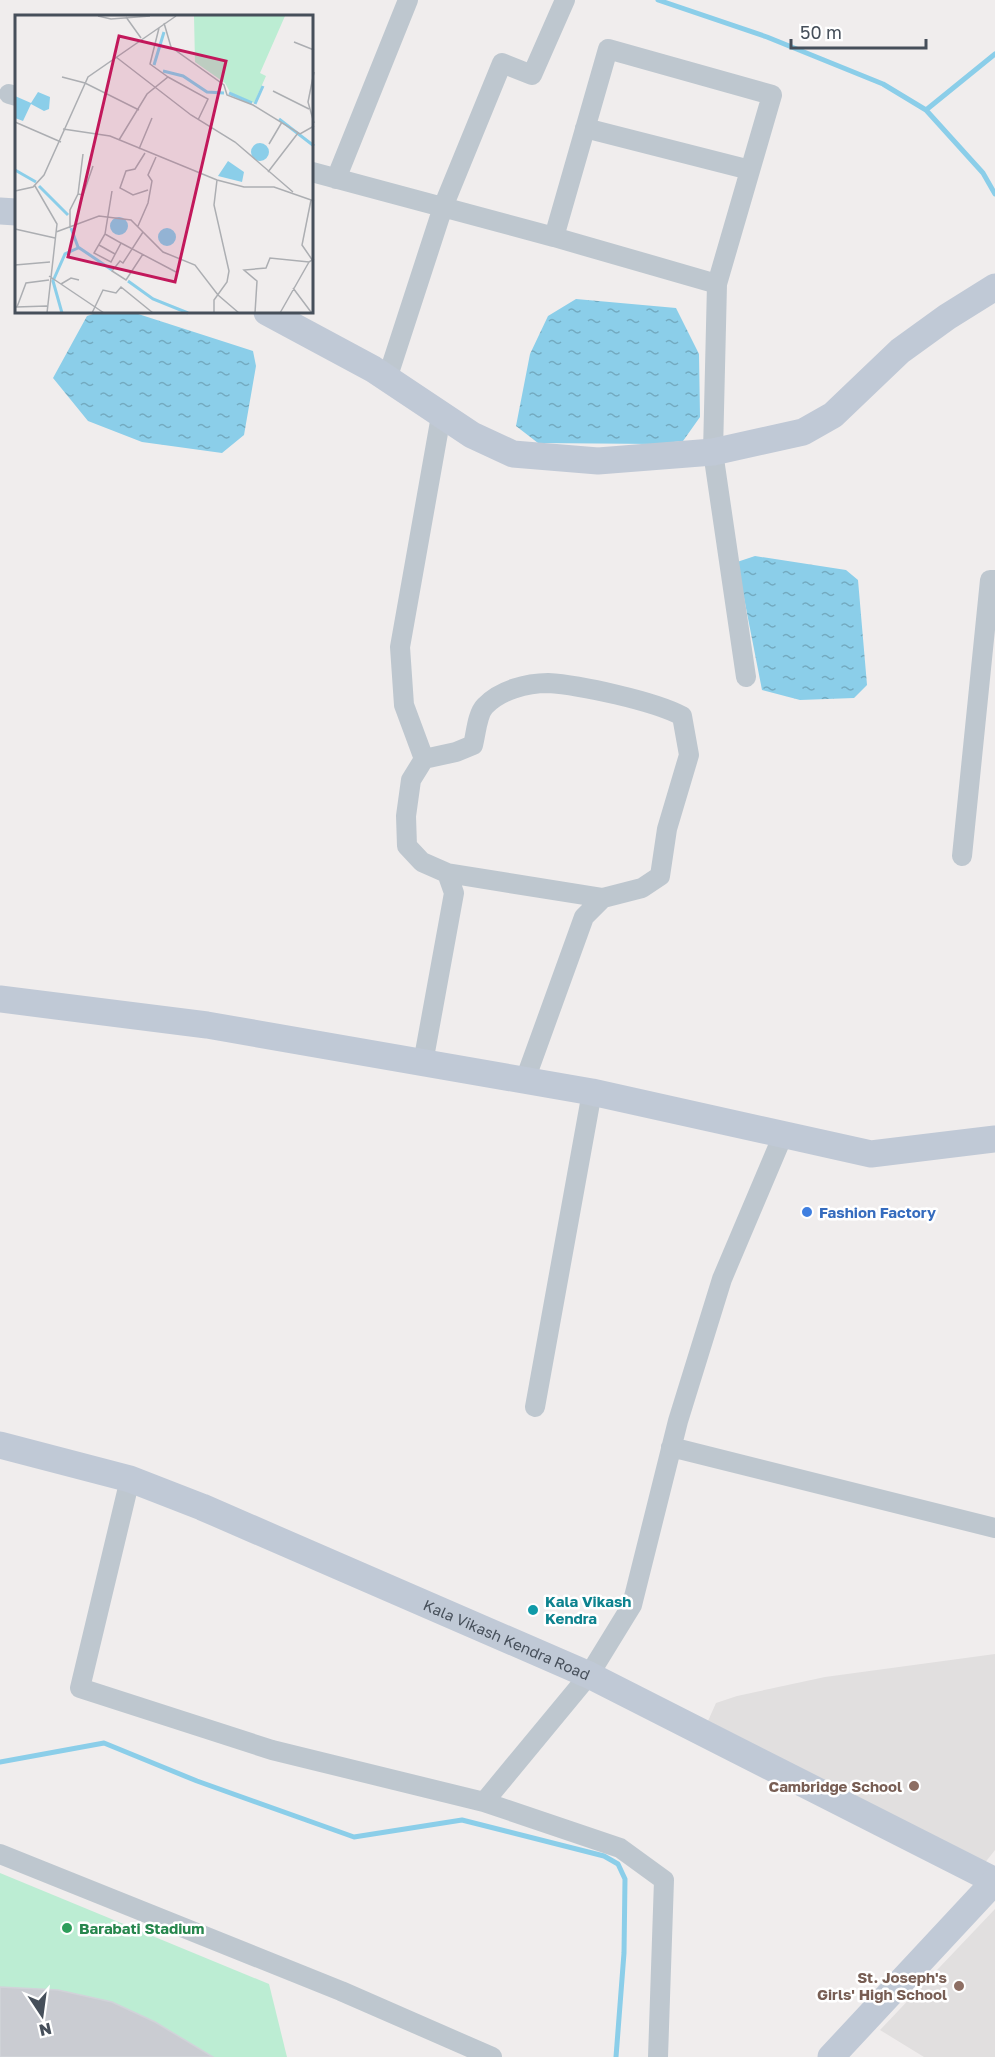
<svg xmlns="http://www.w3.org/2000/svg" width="995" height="2057" font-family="'Golos Text',sans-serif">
	<defs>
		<pattern id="water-ripples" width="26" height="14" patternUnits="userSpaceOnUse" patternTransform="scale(1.5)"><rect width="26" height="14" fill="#8bcee9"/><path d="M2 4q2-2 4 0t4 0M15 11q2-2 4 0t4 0" fill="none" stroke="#73aac0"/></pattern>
	</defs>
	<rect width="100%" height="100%" fill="#f0eded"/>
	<!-- education -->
	<path fill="#e1dfdf" d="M995 1654V1850L984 1864 708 1721 716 1703 737 1696 825 1677Z
		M995 1909V2057H924L880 2030Z"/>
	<!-- green -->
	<path fill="#bcedd3" d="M0 1873 269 1984 287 2057H0Z"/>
	<!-- water -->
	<path fill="url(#water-ripples)" d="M576 299 676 308 699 354 700 417 683 441 655 444 538 443 516 426 530 354 548 316Z
		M99 312H132L253 351 256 366 244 435 222 453 142 442 88 421 53 378 87 316Z
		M755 556 846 570 858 580 867 685 854 698 800 700 762 690 737 562Z"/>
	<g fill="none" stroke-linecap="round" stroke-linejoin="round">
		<!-- stream -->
		<path stroke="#8bcee9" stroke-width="5" d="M658 0 767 37 883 84 926 110 983 173 995 194
			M926 110 995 54
			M0 1762 104 1743 197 1781 354 1837 462 1820 604 1856 618 1864 625 1879 624 1953 616 2057"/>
	</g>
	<!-- building -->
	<path fill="#caccd2" stroke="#d1d3d9" stroke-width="1.5" d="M0 1987 58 1990 112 2002 155 2022 213 2057H0Z"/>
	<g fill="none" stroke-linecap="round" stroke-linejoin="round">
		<!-- street -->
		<path stroke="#bec7cf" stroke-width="20" d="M9 94 16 96
			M585 128 750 170
			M312 172 554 237
			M336 179 408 0
			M717 284 554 237 608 49 772 95 717 284 713 452 746 677
			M387 379 443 207 502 63 532 75 565 0
			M424 759 404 705 400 647 441 416
			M962 856 990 580H995
			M447 873 603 898
			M423 1063 454 893 447 873 422 862 407 846 406 816 411 780 424 759 456 752 473 745C476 734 477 714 485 706 500 690 527 683 548 683 580 685 654 701 682 716L689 755 667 829 660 876 642 888 603 898 584 917 525 1080
			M535 1407 592 1092
			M671 1447 995 1528
			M130 1479 80 1688 272 1750 484 1802 589 1675 632 1605 678 1421 722 1279 783 1135
			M484 1802 620 1848 664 1880 658 2057
			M0 1854 341 1991 492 2057"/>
		<!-- secondary -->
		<g stroke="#c0c9d6" stroke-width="27">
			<path d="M0 211 16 212"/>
			<path d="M267 312 373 369 472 435 513 454 598 461 713 452 803 432 833 415 900 351 947 317 995 287"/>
			<path d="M0 999 207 1025 592 1092 871 1154 995 1139"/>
			<path id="s1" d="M0 1445 130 1479 202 1507 589 1675 995 1881"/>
			<path d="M831 2057 995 1881"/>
		</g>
	</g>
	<!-- markers -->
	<circle fill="#3f7fe0" stroke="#fff" stroke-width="2" cx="807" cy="1212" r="6"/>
	<circle fill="#0f9aa8" stroke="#fff" stroke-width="2" cx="533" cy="1610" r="6"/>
	<g fill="#8d6e63" stroke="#fff" stroke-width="2">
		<circle cx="914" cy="1786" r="6"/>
		<circle cx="959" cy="1986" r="6"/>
	</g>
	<circle fill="#2e9e5b" stroke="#fff" stroke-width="2" cx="67" cy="1928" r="6"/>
	<g text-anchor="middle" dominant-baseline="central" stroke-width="5" stroke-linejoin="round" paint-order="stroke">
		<!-- shop labels -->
		<g font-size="15" font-weight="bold" fill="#366cbe" stroke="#fff" text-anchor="start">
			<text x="819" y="1212">Fashion Factory</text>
		</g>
		<!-- culture labels -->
		<g font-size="15" font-weight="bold" fill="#0d838f" stroke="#fff" text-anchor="start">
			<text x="545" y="1601">Kala Vikash<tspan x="545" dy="17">Kendra</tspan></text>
		</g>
		<!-- street labels -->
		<g font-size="15" fill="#464f5a" stroke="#fff">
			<text stroke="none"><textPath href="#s1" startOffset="544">Kala Vikash Kendra Road</textPath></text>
		</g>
		<!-- education labels -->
		<g font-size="15" font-weight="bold" fill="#785e54" stroke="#fff" text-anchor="end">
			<text x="902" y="1786">Cambridge School</text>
			<text x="947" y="1977">St. Joseph's<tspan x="947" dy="17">Girls' High School</tspan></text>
		</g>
		<!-- leisure labels -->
		<g font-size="15" font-weight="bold" fill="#27864d" stroke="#fff" text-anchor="start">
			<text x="79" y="1928">Barabati Stadium</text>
		</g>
	</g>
	<!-- overview -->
	<g transform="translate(15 15)">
		<rect width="298" height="298" fill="#f0eded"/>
		<path d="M179 1H270L245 58 251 61 239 88 215 77 210 68 180 47Z" fill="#bcedd3"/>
		<path d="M23 77 35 82 34 94 29 96 16 89 8 106 0 103V81L16 88ZM236 137a9 9 0 1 1 18 0a9 9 0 1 1-18 0ZM213 146 229 157 227 167 203 161ZM95 211a9 9 0 1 1 18 0a9 9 0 1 1-18 0ZM143 222a9 9 0 1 1 18 0a9 9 0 1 1-18 0Z" fill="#8bcee9"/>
		<path fill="none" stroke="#8bcee9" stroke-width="3" d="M139 50 149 17M148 56 168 61 192 77 209 78M214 78 237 88M240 89 248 71M264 104 299 131M0 155 21 167M24 171 53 200M56 213 63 232 97 255M113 266 138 284 173 298M47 298 38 266 50 239 63 233"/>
		<path fill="none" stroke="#acaeb2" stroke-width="1.5" d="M83 1 96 4 135 1M111 2 126 23M149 8 156 32 209 70 212 80 238 90 285 119 299 111M144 13 135 49 153 62M279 27 299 35M101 42 176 100 220 127 278 177M299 57 293 87 299 108M47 62 70 68 124 95M258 76 294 94M0 107 46 127M48 114 95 121 202 165 229 172H259L299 186M104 125 132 79 153 62 193 84 183 105M254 129 267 107M124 134 137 103M130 138 120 154 111 156 105 173 118 180 133 175M253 157 283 118M20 171 42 209 32 298M0 176 18 172 29 160 73 62 161 1M63 179 68 180 78 151M296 185 287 230 298 246M123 211 133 188 137 166 133 160 141 142M55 213V195L63 179 68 139M0 214 40 223M41 217 84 201 116 205 148 237 180 250 203 280 224 298M128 217 108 248 105 246 97 256 111 265 128 239M90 219 106 228 96 247 79 238 90 219 97 176M106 228 161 257M84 230 100 239M0 250 35 247M34 261 89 298M46 269 56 263 64 265M278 273 296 297M1 292 32 291M2 292 11 268 34 265M77 298 88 275 101 278 106 272 138 298M199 298V285L212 267 214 256 199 190 202 165M240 298 242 266 229 255 251 253 255 243 294 247 299 244M265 298 294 247"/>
		<path fill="#c2185b" fill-opacity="0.15" stroke="#c2185b" stroke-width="3" d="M104 21 211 46 160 267 53 242Z"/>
		<rect width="298" height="298" fill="none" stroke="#464f5a" stroke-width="3"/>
	</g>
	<!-- north arrow -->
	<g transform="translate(42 2015) rotate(167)" stroke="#ffffff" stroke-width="4.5" paint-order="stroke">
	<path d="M0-4.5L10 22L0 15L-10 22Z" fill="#464f5a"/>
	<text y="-9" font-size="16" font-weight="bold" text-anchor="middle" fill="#464f5a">N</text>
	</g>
	<!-- scale -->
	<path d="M791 39v9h135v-9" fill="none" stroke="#464f5a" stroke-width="3"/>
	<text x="800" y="39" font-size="18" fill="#464f5a" stroke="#ffffff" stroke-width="4.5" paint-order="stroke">50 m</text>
</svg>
